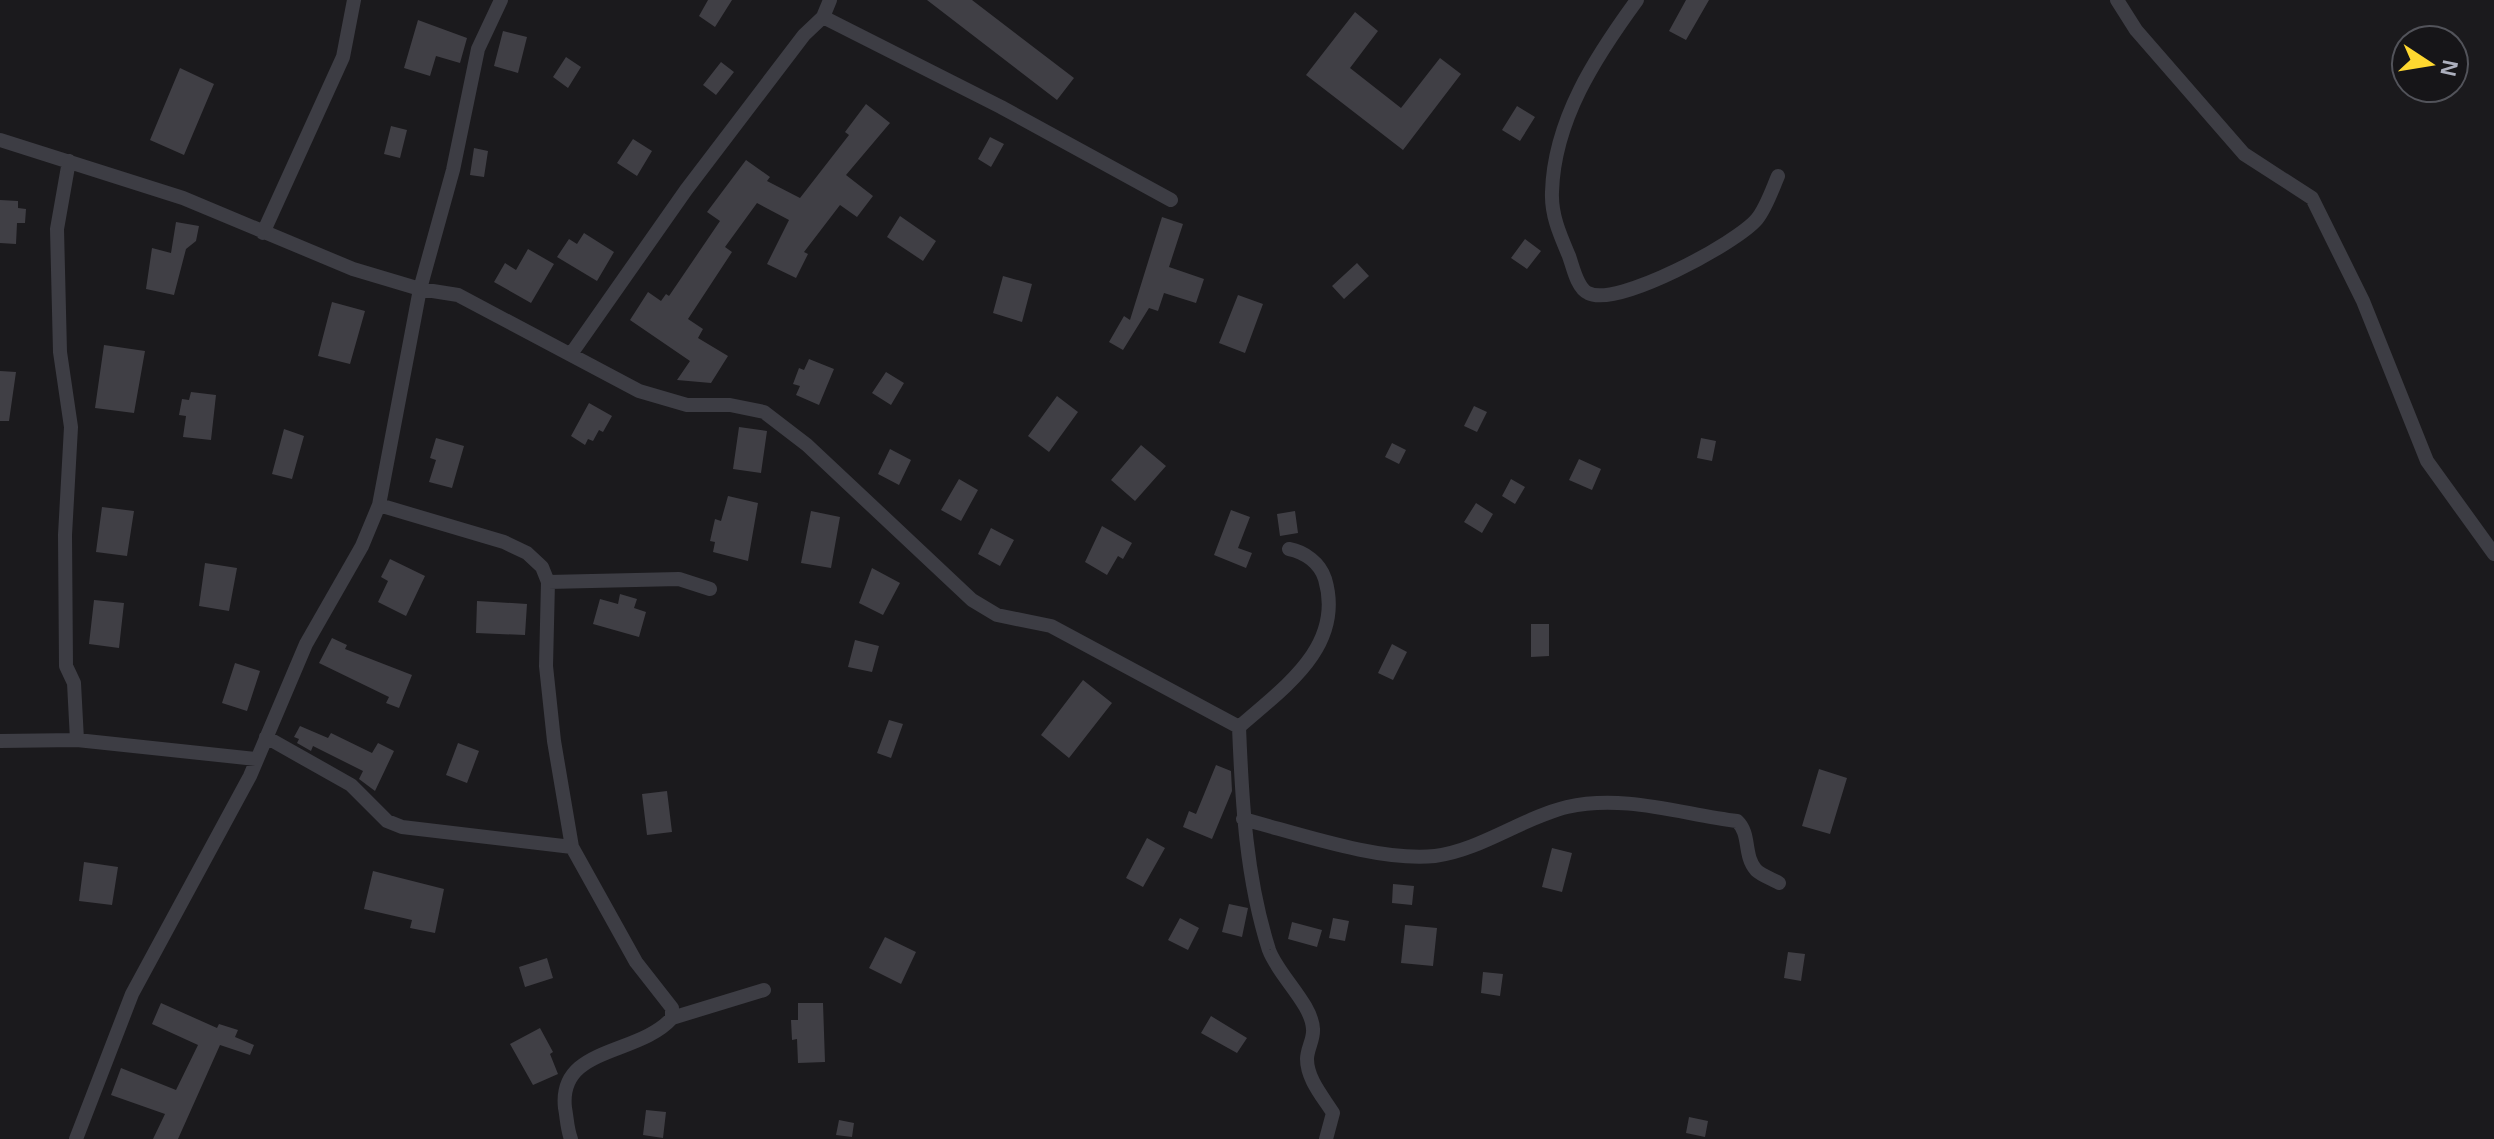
<svg xmlns="http://www.w3.org/2000/svg" width="2494" height="1139" font-family="Helvetica,sans-serif">
	<rect width="100%" height="100%" fill="#1b1a1d"/>
	<!-- building -->
	<path fill="#403f45" d="M708 0H732L715 27 699 16Z
		M927 0H972L1074 78 1057 100Z
		M1686 0H1709L1686 40 1669 31Z
		M1355 12 1378 31 1350 68 1401 108 1440 58 1461 74 1403 150 1306 75Z
		M418 20 467 38 460 63 436 56 430 76 404 68Z
		M503 31 527 37 518 73 494 66Z
		M566 57 581 67 568 88 553 77Z
		M721 62 734 72 716 95 703 85Z
		M180 68 214 84 184 155 150 140Z
		M866 104 890 123 846 175 873 196 857 217 840 205 804 252 808 254 796 278 767 264 789 220 757 203 725 247 732 252 688 319 703 329 698 338 728 356 711 383 677 380 690 361 630 320 648 292 661 301 666 294 669 296 720 221 707 212 746 160 770 177 767 181 800 198 849 135 845 132Z
		M1517 106 1535 117 1520 141 1502 130Z
		M391 126 407 130 400 158 384 154Z
		M990 137 1004 144 991 167 978 159Z
		M633 139 652 151 637 176 617 163Z
		M474 148 488 151 484 177 470 175Z
		M0 200 18 201V208L26 209 25 223H17L16 244 0 243Z
		M900 216 936 241 923 261 887 237Z
		M1162 217 1183 224 1169 267 1204 279 1196 303 1164 293 1158 311 1149 308 1123 350 1109 342 1124 316 1130 320Z
		M176 222 199 226 196 241 186 249 174 295 146 289 152 248 171 253Z
		M584 233 614 252 597 281 557 257 569 239 577 244Z
		M1525 239 1541 251 1527 269 1511 258Z
		M528 249 554 264 531 303 494 282 505 263 516 270Z
		M1357 263 1369 276 1344 299 1332 286Z
		M1003 276 1032 284 1022 322 993 313Z
		M1238 295 1263 304 1245 353 1219 343Z
		M332 302 365 311 350 364 318 356Z
		M104 345 145 351 134 413 95 408Z
		M809 359 834 369 819 405 796 395 800 386 793 384 799 368 804 370Z
		M0 371 16 372 9 421H0Z
		M886 372 904 383 891 405 872 393Z
		M191 392 216 395 211 440 183 437 186 416 179 415 182 399 189 400Z
		M1057 396 1078 412 1049 452 1028 436Z
		M589 403 612 416 603 432 599 430 593 441 588 439 585 445 571 436Z
		M1474 406 1487 412 1477 432 1464 426Z
		M739 427 767 431 761 473 733 469Z
		M284 429 304 436 292 479 272 474Z
		M436 438 464 446 452 488 429 482 436 460 430 458Z
		M1701 438 1716 441 1712 461 1697 458Z
		M1392 443 1406 450 1399 464 1385 457Z
		M1141 445 1166 466 1135 501 1111 480Z
		M890 449 911 460 899 485 878 474Z
		M1579 459 1601 469 1592 490 1569 480Z
		M959 479 978 490 961 521 941 510Z
		M1511 479 1525 487 1515 504 1502 496Z
		M728 496 758 503 748 561 713 552 715 542 710 541 715 519 721 521Z
		M1476 503 1493 514 1482 533 1464 522Z
		M102 507 134 511 127 556 96 552Z
		M1231 510 1250 517 1238 548 1252 553 1246 568 1214 555Z
		M811 511 840 517 831 568 801 563Z
		M1295 511 1298 533 1280 536 1277 514Z
		M1102 526 1132 543 1123 559 1118 556 1107 575 1085 562Z
		M991 528 1014 540 1000 566 978 554Z
		M390 559 425 576 406 616 378 602 388 581 381 577Z
		M205 563 237 568 229 611 199 606Z
		M872 568 900 583 883 615 859 603Z
		M620 594 637 599 634 608 646 612 639 637 593 624 600 599 618 604Z
		M94 600 124 603 119 648 89 644Z
		M477 601 527 604 525 635 476 633Z
		M1531 624H1549V656L1531 657Z
		M332 638 347 645 345 649 412 675 399 708 386 703 389 697 319 663Z
		M855 640 879 646 872 672 848 667Z
		M1392 644 1407 652 1393 680 1378 673Z
		M235 663 260 671 247 711 222 703Z
		M1083 680 1112 703 1069 758 1041 735Z
		M889 720 903 724 891 758 877 753Z
		M300 726 328 738 331 733 372 753 378 743 394 751 375 791 359 779 363 771 313 746 311 751 297 743 299 739 294 737Z
		M458 743 479 751 467 783 446 775Z
		M1216 765 1231 771 1232 791 1212 839 1183 827 1189 811 1196 814Z
		M1819 769 1847 778 1830 834 1802 826Z
		M667 791 672 832 647 835 642 794Z
		M1147 838 1165 848 1143 887 1126 878Z
		M1552 848 1572 853 1562 892 1542 887Z
		M84 862 118 867 112 905 79 901Z
		M373 871 444 889 435 933 410 928 412 920 364 909Z
		M1393 884 1414 886 1412 905 1392 903Z
		M1229 904 1248 908 1242 937 1222 932Z
		M1180 918 1199 928 1188 950 1168 940Z
		M1333 918 1349 921 1345 941 1329 938Z
		M1292 922 1322 930 1317 947 1288 939Z
		M1405 925 1437 928 1433 966 1401 963Z
		M885 937 916 952 901 984 869 968Z
		M1788 952 1805 954 1801 981 1784 978Z
		M547 958 553 978 525 987 519 967Z
		M1483 972 1503 974 1500 996 1481 993Z
		M161 1003 217 1028 219 1024 238 1030 235 1037 254 1045 250 1055 220 1045 178 1139H153L165 1114 111 1095 121 1068 176 1090 198 1045 152 1024Z
		M798 1003H823L825 1062 798 1063 797 1039 792 1040 791 1020H798Z
		M1211 1016 1247 1038 1237 1053 1201 1033Z
		M540 1028 553 1052 550 1054 558 1074 533 1085 510 1044Z
		M646 1110 666 1112 663 1138 643 1135Z
		M1689 1117 1708 1121 1705 1137 1686 1133Z
		M839 1120 854 1123 852 1137 836 1135Z"/>
	<g fill="none" stroke-linecap="round" stroke-linejoin="round">
		<!-- street -->
		<path stroke="#3d3d44" stroke-width="14" d="M1637 0C1596 56 1554 120 1552 192 1551 215 1560 235 1569 256 1573 267 1577 288 1588 293 1617 308 1737 243 1757 219 1766 208 1772 190 1778 176
			M2117 0 2136 30 2244 154 2312 198 2363 301 2427 461 2494 554
			M823 17 1001 107 1171 200
			M0 140 183 198 353 269 420 289 458 295 639 391 687 405H730L764 412 807 445 972 600 997 615 1051 626 1239 727C1242 802 1246 878 1269 950 1278 975 1312 1004 1313 1029 1314 1039 1307 1049 1307 1059 1307 1079 1323 1097 1333 1113L1326 1139
			M69 161 57 229 60 352 71 427 65 535 66 666 74 683 77 740
			M263 233 343 57 354 0
			M571 354 686 190 804 35 823 17 830 0
			M379 505 504 542 527 553 542 567 548 582 546 666 554 741 572 847 636 962 672 1008V1018C638 1056 558 1046 565 1108 567 1118 567 1129 571 1139
			M548 582 679 579 710 589
			M1239 727C1283 688 1345 647 1325 579 1320 563 1305 552 1289 549
			M266 737 351 785 387 821 402 827 572 847
			M0 741 77 740 256 759
			M1243 819C1297 833 1380 862 1435 856 1481 850 1522 818 1567 807 1624 794 1681 814 1737 821 1751 834 1743 855 1756 870 1761 875 1772 879 1779 883
			M672 1018 764 990
			M76 1139 132 994 250 776 306 644 362 546 379 505 420 289 453 170 478 49 501 0"/>
	</g>
	<!-- north arrow -->
	<g transform="translate(2430 64) rotate(102)"><circle r="38" fill="#161518" stroke="#52535a" stroke-width="2"/>
	<path d="M0-6L14 30L0 20L-14 30Z" fill="#ffd830"/>
	<text y="-12" font-size="22" font-weight="bold" text-anchor="middle" fill="#acafbd">N</text>
	</g>
</svg>
